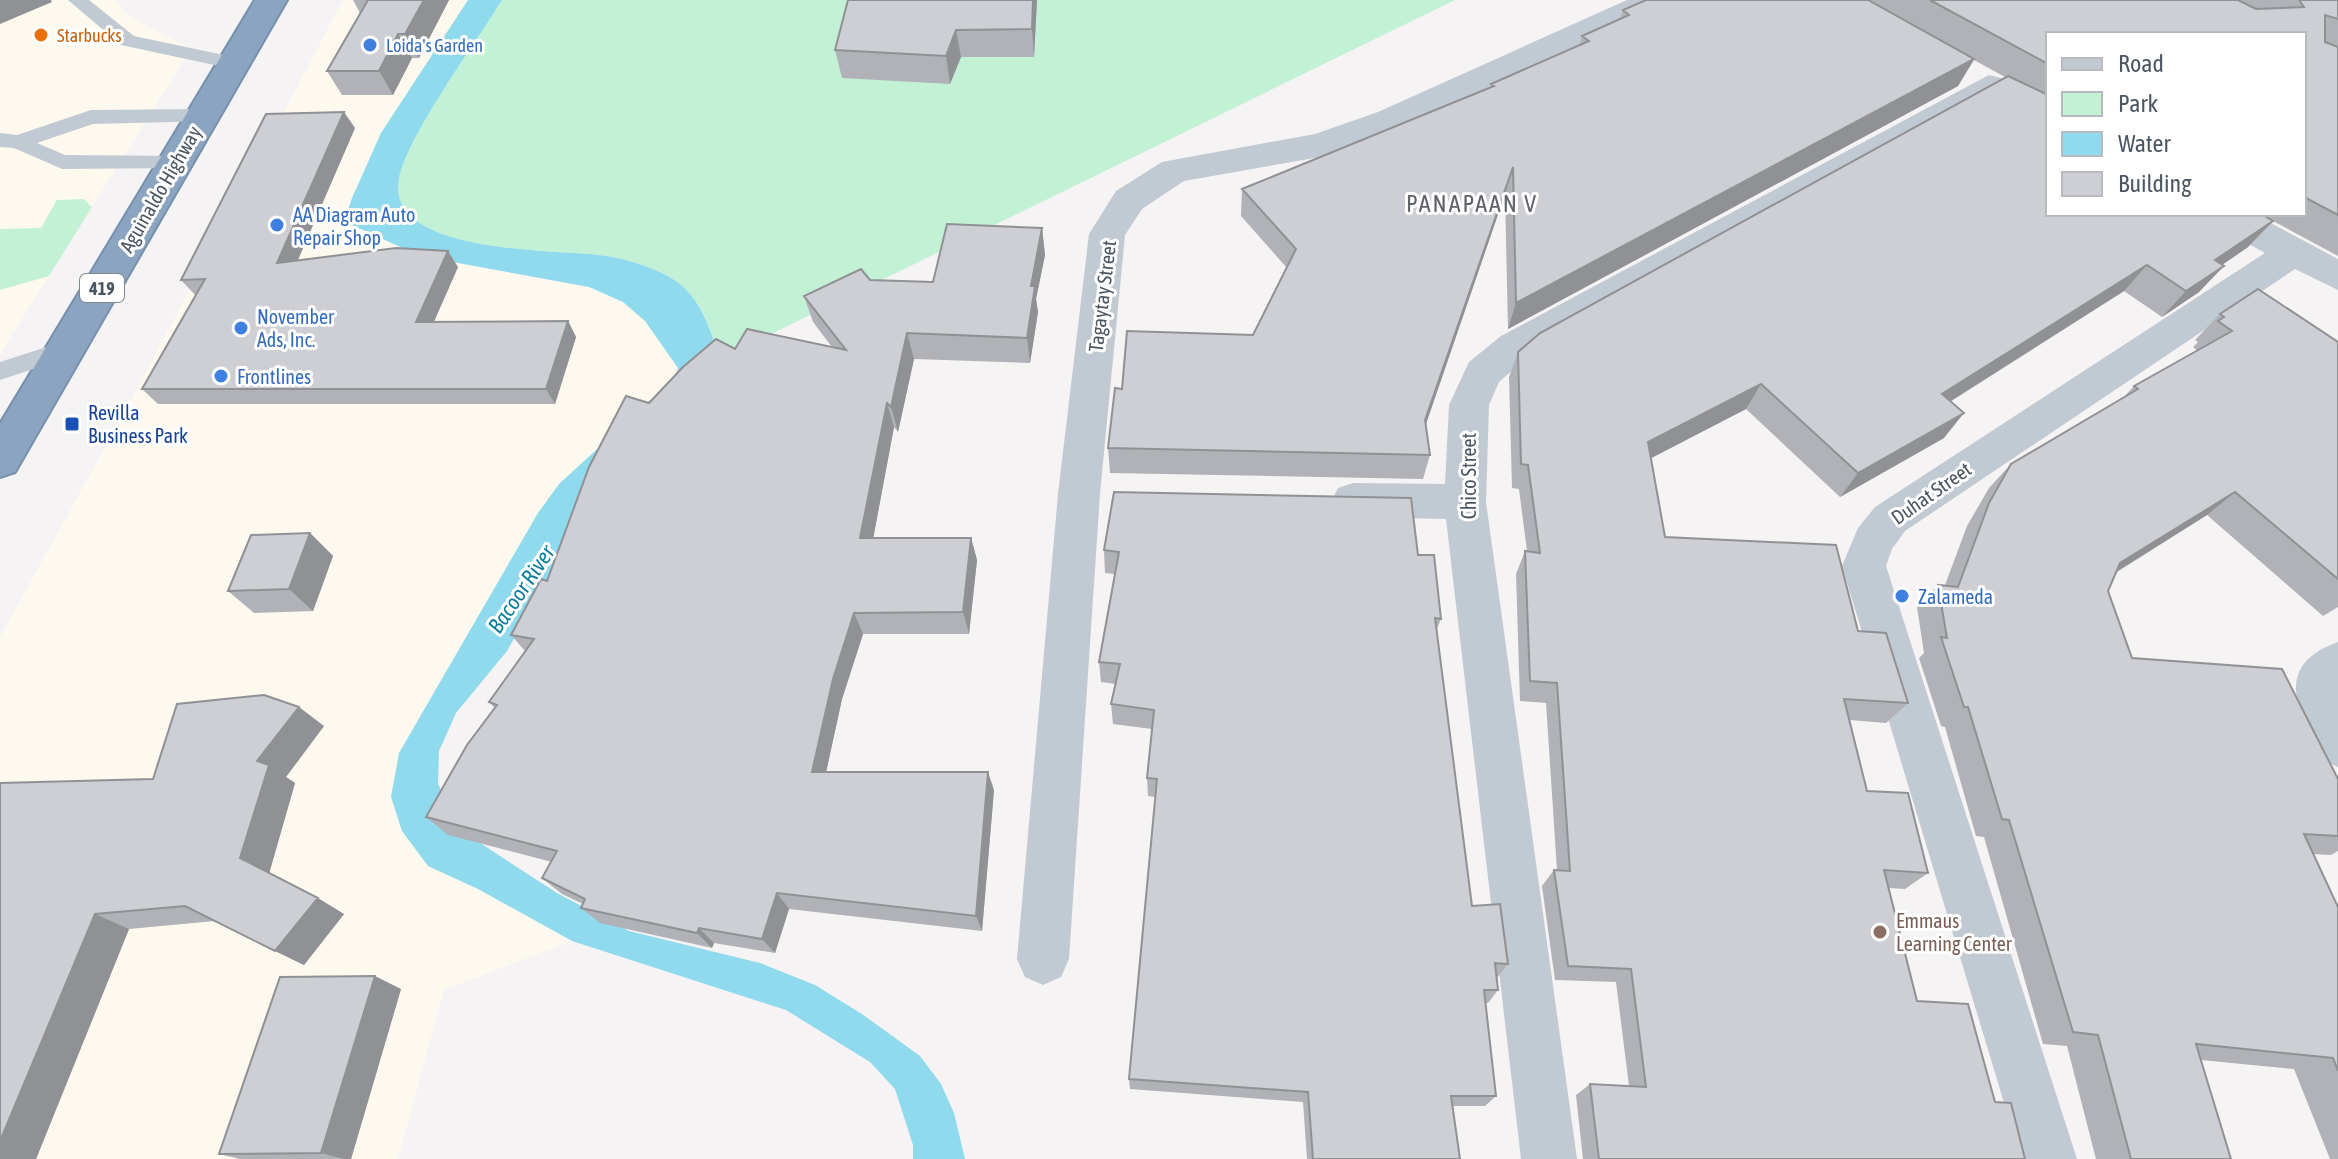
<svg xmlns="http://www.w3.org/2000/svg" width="2338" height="1159" font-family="'Asap Condensed',sans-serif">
	<rect width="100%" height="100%" fill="#f5f3f3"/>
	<!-- commercial -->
	<path fill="#fdf9ef" d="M0 0H116L129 16 191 49 0 354Z
		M343 0H468L352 198V225L420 256 589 287 623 302 645 321 678 368 676 377 559 484 538 513 399 753 428 866 478 889 572 941 444 990 398 1159H0V637L129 404Z"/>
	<!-- green -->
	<path fill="#c3f1d5" d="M502 0H1455L720 359C711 332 701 298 676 281 656 268 631 260 607 256 561 249 385 256 399 179 406 138 477 41 502 0Z
		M84 199 92 207 49 276 0 290V229L41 228 57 200Z"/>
	<!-- water -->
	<path fill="#90daee" d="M468 0H502C477 41 406 138 399 179 385 256 561 249 607 256 631 260 656 268 676 281 701 298 711 332 720 359L559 559 507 651 456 713 439 751 438 784 452 813 477 841 557 893 629 931 760 963 815 985 862 1014 920 1056 941 1084 954 1113 965 1159H913V1145L895 1089 870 1062 786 1010 572 941 478 889 428 866 402 831 391 797 399 753 538 513 559 484 676 377 678 368 645 321 623 302 589 287 420 256 352 225 347 213 352 198 381 133Z"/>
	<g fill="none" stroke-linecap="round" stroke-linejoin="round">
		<!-- highway casing -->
		<g stroke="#7690ad" stroke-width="4">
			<path id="highway" d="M255 0H287L15 472 0 477V424Z"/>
		</g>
		<!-- lane -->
		<path fill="#c1cad2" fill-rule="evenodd" d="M68 0H89L134 36 233 57 243 63 233 69 121 45Z
			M203 109 210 111 213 116 210 121 93 124 37 143 65 155 183 156 186 161 183 166 176 168 62 169 14 148 0 147V133L17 135 91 110Z
			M65 341 73 344 77 350 73 356 0 380V362Z"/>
		<!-- street -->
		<path fill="#c1cad2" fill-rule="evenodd" d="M1627 0H1669L1664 7 1402 128 1320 157 1184 181 1142 209 1125 235 1100 494 1069 959 1061 977 1043 985 1025 977 1017 959 1058 494 1089 234 1116 191 1162 162 1315 134 1378 112Z
			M1989 75 2001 78 2006 86 2001 94 1529 356 1499 382 1489 405 1486 502 1577 1159H1521L1446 519 1353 517 1338 512 1332 500 1338 488 1353 483 1445 484 1449 405 1469 362 1501 336Z
			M2206 214H2254L2338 259V290L2295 269 1905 531 1892 549 1886 566 2077 1159H2021L1842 566 1858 528 1875 507 2265 253 2211 223Z
			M2338 642V767L2321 760C2299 712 2271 666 2338 642Z"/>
		<!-- highway -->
		<use href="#highway" fill="#8ba5c1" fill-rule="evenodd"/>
	</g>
	<!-- wall -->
	<path fill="#b0b2b7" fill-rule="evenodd" d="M353 0H449L419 58H412L393 95H342L327 71 360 13Z
		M1037 0 1034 57H961L950 84 842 78 835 50Z
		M1646 0H2338V256L2273 221 2248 247 2222 265 2199 292 2162 317 2124 291 1950 402 1944 438 1840 497 1746 409 1651 458 1665 537 1858 631 1908 703 1886 723 1850 720 1867 791 1928 873 1905 889 1889 888 1917 1001 1995 1102 2025 1159H1583L1576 1095 1590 1084 1629 1086 1616 982 1555 980 1542 886 1554 870H1557L1546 703 1520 701 1516 574 1525 551H1527L1519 489 1512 488 1509 377 1518 352 2005 77 1974 60 1958 86 1508 329 1505 194 1426 424 1430 455 1423 479 1110 473 1108 448 1122 389 1253 335 1287 268 1241 216 1242 189 1491 87V84L1580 45 1582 36 1620 19 1623 10ZM2048 34H2304V214H2048Z
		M355 128 298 260 458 267 434 322 568 321 576 337 555 404H158L142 389 196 296 181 280Z
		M1042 228 1045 255 1036 299 1038 312 1030 363 914 359 898 432 894 427 873 538H971L977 560 969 634H863L842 699 826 772 994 790 982 931 789 909 775 953 714 943 712 948 600 923 581 908 583 904 562 894 542 878 552 862 448 835 426 817 495 708 489 702 525 651 511 635 547 581 649 403 735 349 832 347 813 322 804 296 870 280 933 282Z
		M2220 314 2338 342V607L2323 616 2207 515 2117 572 2108 591 2132 658 2338 836V851L2331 855 2313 854 2338 907V1159H2330L2294 1069 2201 1060 2231 1159H2096L2067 1046 2043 1044 1984 837 1976 836 1945 727 1941 726 1919 658 1924 653 1917 607 1938 585H1945L1967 526 1989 488 2011 464 2123 398 2134 386 2198 351 2193 347 2198 342 2195 340Z
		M310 533 333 556 313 611 254 613 228 591Z
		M1104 550 1418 555 1441 619 1436 631 1472 906 1508 964 1497 978 1498 990 1488 1003H1486L1496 1096 1485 1106H1453L1460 1159H1307L1303 1102 1130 1089 1129 1079 1156 797 1148 796 1147 778 1152 729 1113 724 1111 704 1116 684 1101 682 1099 662 1115 574 1105 573Z
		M324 726 286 777 295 783 269 873 344 914 304 965 215 921 129 929 36 1159H0V783L153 779Z
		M401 989 351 1159H240L219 1154Z"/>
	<!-- shaded-wall -->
	<path fill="#909195" d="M0 0H51L52 2 0 24Z
		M424 0H449L419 58 405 34Z
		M1033 0H1037L1034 57 1032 29Z
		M956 30 961 57 950 84 946 56Z
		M398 34 412 58 393 95 379 71Z
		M1974 59 1958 86 1508 329 1516 303Z
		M344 112 355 128 290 278 277 263Z
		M1513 167 1505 194 1419 444 1425 420Z
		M2273 221 2248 247 2190 287 2215 260Z
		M1042 228 1045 255 1036 299 1038 312 1030 363 1027 338 1031 286Z
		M448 251 458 267 427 337 416 322Z
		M2147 265 2124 291 1922 419 1942 394Z
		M2224 266 2199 292 2162 317 2186 291Z
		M568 321 576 337 555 404 546 389Z
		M907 333 914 359 898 432 891 407Z
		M1761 384 1746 409 1636 466 1648 442Z
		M887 403 894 427 869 561 860 538Z
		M1964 413 1944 438 1840 497 1858 473Z
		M2235 492 2207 515 2095 585 2120 563Z
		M310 533 333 556 313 611 289 589Z
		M971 538 977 560 969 634 963 612Z
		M854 613 863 634 842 699 822 791 812 772 833 679Z
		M299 707 324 726 286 777 295 783 269 874 240 858 257 761Z
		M988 772 994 790 982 931 976 916Z
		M777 893 789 909 775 953 762 939Z
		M318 898 344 914 304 965 275 951Z
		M95 914 129 929 36 1159H0V1141Z
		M699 928 714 943 712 948 697 933Z
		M375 976 401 989 351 1159H344L321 1153Z"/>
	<!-- building -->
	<path fill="#cdcfd5" stroke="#909195" stroke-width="2" d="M368 0H424L405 34H398L379 71H327Z
		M848 0H1033L1032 29 956 30 946 56 835 50Z
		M1646 0H1868L1974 59 1516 303 1513 167 1425 420 1430 455 1108 448 1115 388 1122 389 1127 331 1253 335 1296 249 1242 189 1494 86 1491 84 1589 41 1582 36 1629 15 1623 10Z
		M1930 0H2238L2256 9 2304 7 2299 0H2338V19L2325 15V42L2338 47V215L2304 197V34H2048V64Z
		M2008 76 2048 95V214H2261L2273 221 2215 260 2224 266 2186 291 2147 265 1942 394 1964 413 1858 473 1761 384 1648 442 1665 537 1836 545 1858 631 1886 633 1908 703 1844 699 1867 791 1908 793 1928 873 1884 870 1917 1001 1968 1004 1995 1102 2011 1103 2025 1159H1599L1590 1084 1646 1087 1631 969 1568 966 1554 870 1570 871 1557 683 1530 681 1525 551 1540 553 1528 465 1521 464 1518 352 1540 333Z
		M344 112 277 263 396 248 448 251 416 322 568 321 546 389H142L205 279 181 280 266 114Z
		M947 224 1042 228 1031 286H1035L1027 338 907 333 891 407 887 403 860 538H971L963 612 854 613 833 679 812 772H988L976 916 777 893 762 939 699 928 697 933 581 908 585 899 542 878 557 851 426 817 467 745 497 705 489 702 534 639 511 635 541 579 547 581 589 467 626 396 649 403 683 367 716 339 735 349 747 329 846 350 804 296 861 269 870 280 933 282Z
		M2258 289 2338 342V579L2235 492 2120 563 2108 591 2132 658 2282 669 2338 779V836L2304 834 2338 907V1071L2333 1058 2196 1044 2231 1159H2131L2098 1035 2073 1032 2009 820 2002 819 1968 707H1964L1941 637 1947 638 1938 585 1958 587 1989 503 2011 464 2138 389 2134 386 2232 331 2218 321 2224 317 2220 314Z
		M1114 492 1411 498 1418 555H1434L1441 619 1435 618 1472 906 1500 904 1508 964 1495 963 1498 990H1484L1496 1096H1451L1460 1159H1313L1308 1092 1129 1079 1157 779 1147 778 1154 710 1111 704 1120 664 1099 662 1119 552 1104 550Z
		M310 533 289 589 228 591 251 535Z
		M264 695 299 707 257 761 269 765 240 858 318 898 275 951 185 906 95 914 0 1141V783L153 779 177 704Z
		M375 976 321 1153 219 1154 280 977Z"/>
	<!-- markers -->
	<circle fill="#e8710a" stroke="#fff" stroke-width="3" cx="41" cy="35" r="8"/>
	<g fill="#3f7fe0" stroke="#fff" stroke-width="3">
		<circle cx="370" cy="45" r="8"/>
		<circle cx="277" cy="225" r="8"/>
		<circle cx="241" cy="328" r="8"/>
		<circle cx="221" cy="376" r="8"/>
		<circle cx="1902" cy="596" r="8"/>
	</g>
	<rect fill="#1a4fb4" stroke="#fff" stroke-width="3" x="64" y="416" width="16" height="16" rx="4"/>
	<circle fill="#8d6e63" stroke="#fff" stroke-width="3" cx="1880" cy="932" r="8"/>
	<g text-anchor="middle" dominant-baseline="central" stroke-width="6" stroke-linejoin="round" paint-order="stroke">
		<!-- far-food labels -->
		<g font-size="18" fill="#c56008" stroke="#fff" text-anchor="start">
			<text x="57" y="35">Starbucks</text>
		</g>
		<!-- far-shop labels -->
		<g font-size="18" fill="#366cbe" stroke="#fff" text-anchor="start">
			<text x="386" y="45">Loida's Garden</text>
		</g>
		<!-- shield labels -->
		<rect fill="#fff" stroke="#808990" stroke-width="2" x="80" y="274" width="44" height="28" rx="6"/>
		<g font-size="18" font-weight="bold" fill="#4a5661">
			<text x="102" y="288">419</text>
		</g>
		<!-- street labels -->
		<g font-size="20" fill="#4a5661" stroke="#fff">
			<text transform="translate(160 189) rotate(-60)">Aguinaldo Highway</text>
			<text transform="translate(1102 296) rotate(-83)">Tagaytay Street</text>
			<text transform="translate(1468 476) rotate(-90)">Chico Street</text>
			<text transform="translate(1931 493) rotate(-35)">Duhat Street</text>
		</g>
		<!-- shop labels -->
		<g font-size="20" fill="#366cbe" stroke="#fff" text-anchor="start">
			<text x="293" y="214">AA Diagram Auto<tspan x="293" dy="23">Repair Shop</tspan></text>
			<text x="257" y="316">November<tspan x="257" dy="23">Ads, Inc.</tspan></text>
			<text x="237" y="376">Frontlines</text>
			<text x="1918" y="596">Zalameda</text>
		</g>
		<!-- transit labels -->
		<g font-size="20" fill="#164399" stroke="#fff" text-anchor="start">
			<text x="88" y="412">Revilla<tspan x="88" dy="23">Business Park</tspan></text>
		</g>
		<!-- education labels -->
		<g font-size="20" fill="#785e54" stroke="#fff" text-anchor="start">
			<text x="1896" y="920">Emmaus<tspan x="1896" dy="23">Learning Center</tspan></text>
		</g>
		<!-- water labels -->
		<g font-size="22" font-style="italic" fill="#0c7c9b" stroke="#fff">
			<text transform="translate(521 589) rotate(-56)">Bacoor River</text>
		</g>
		<!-- quarter labels -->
		<g font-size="24" letter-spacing="2" fill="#5f6368" stroke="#fff">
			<text x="1472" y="203">PANAPAAN V</text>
		</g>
	</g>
	<!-- legend -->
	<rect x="2046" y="32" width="260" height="184" fill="#ffffff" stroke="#b7bbc0" stroke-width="2"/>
	<rect x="2062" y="58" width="40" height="12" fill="#c1cad2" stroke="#b7bbc0" stroke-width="2"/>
	<text x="2118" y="72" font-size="24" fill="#4a5661">Road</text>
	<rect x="2062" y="92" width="40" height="24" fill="#c3f1d5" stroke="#b7bbc0" stroke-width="2"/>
	<text x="2118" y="112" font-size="24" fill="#4a5661">Park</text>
	<rect x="2062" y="132" width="40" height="24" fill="#90daee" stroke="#b7bbc0" stroke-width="2"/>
	<text x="2118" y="152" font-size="24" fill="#4a5661">Water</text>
	<rect x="2062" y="172" width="40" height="24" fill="#cdcfd5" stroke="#b7bbc0" stroke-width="2"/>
	<text x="2118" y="192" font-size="24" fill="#4a5661">Building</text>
</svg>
